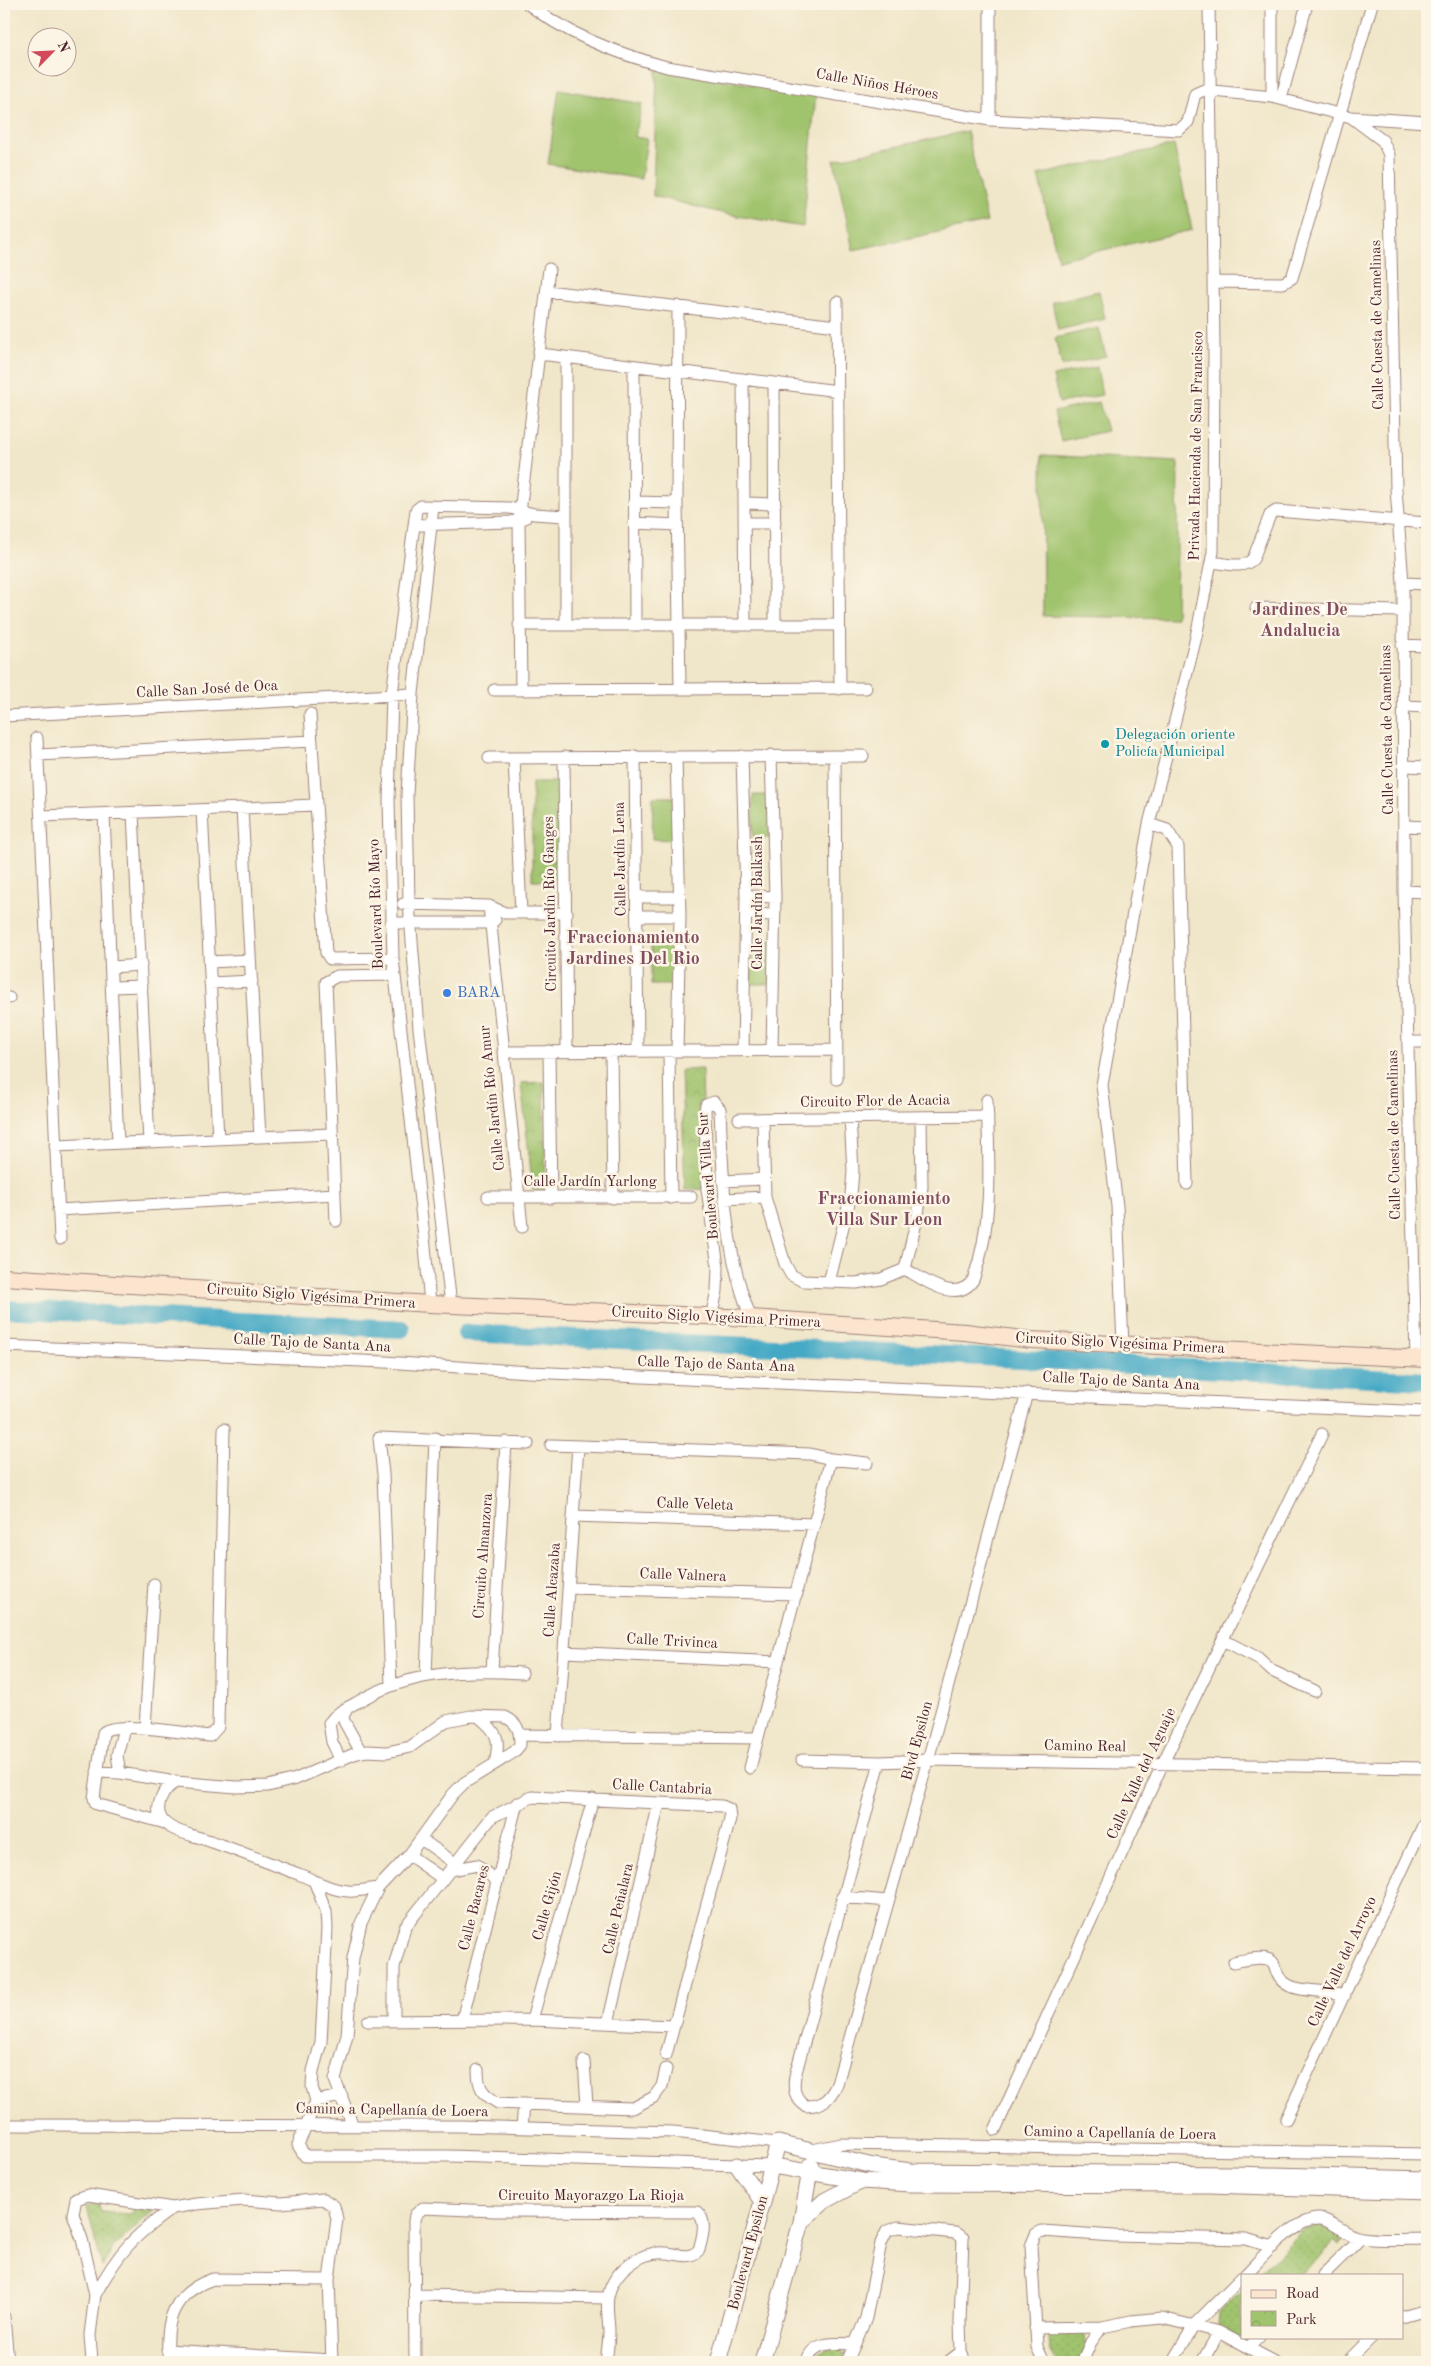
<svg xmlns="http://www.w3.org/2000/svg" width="1431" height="2366" font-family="'Old Standard TT',serif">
	<defs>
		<pattern id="grass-dots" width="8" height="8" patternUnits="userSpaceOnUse" patternTransform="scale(1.25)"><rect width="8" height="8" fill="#a0c36d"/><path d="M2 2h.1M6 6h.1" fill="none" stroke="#8ba75f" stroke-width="1.8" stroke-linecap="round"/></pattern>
		<pattern id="park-crowns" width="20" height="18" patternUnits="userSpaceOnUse" patternTransform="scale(1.25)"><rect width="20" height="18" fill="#a0c36d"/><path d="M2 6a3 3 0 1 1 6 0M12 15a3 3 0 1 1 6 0" fill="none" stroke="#8ba75f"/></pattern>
	</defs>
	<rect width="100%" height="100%" fill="#fcf5e5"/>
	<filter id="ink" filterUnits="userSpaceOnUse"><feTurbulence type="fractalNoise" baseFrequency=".02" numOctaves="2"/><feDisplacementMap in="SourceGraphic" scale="10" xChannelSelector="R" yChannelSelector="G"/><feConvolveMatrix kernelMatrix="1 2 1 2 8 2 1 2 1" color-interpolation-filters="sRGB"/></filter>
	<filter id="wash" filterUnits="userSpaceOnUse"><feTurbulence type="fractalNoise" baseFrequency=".0096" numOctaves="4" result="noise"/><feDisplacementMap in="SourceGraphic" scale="20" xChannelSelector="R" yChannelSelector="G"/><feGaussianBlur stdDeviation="1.12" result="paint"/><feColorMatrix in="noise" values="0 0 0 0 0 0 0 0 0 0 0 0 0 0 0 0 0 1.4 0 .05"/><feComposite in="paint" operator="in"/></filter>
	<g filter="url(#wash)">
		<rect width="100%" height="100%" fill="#f0e6c9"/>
		<!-- grass -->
		<path fill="url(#grass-dots)" stroke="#75714c" d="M98 2202 101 2212 131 2214 135 2208H151L153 2211 114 2247 102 2267 87 2207Z
			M1327 2222 1346 2236 1340 2247 1335 2241 1300 2275H1258L1304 2229Z
			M1242 2290V2337H1261L1250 2347 1216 2335 1218 2314Z
			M1058 2331 1084 2333 1087 2345 1078 2362H1057L1050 2354 1049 2336Z
			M831 2347 842 2350 844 2357 842 2361 818 2362 820 2352Z"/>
		<!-- park -->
		<path fill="url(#park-crowns)" stroke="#75714c" d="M532 782H560L561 880H532Z
			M702 1069 705 1189 685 1190 681 1070Z
			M544 1082 546 1190H533L521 1083Z"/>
		<!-- pitch -->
		<path fill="#a0c36d" stroke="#75714c" d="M657 70 816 94 803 227 726 214 653 196Z
			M559 89 642 104 635 137 647 139 641 179 548 164Z
			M967 131 987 222 853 250 834 160Z
			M1174 145 1192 230 1058 260 1038 175Z
			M1099 291 1105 319 1058 330 1052 302Z
			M1099 328 1106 356 1062 366 1055 338Z
			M1097 367 1102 395 1059 403 1053 376Z
			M1099 402 1107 431 1061 441 1054 412Z
			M1042 455 1178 462 1176 618 1043 616Z
			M753 795H776V838H753Z
			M653 797H675V840L652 839Z
			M752 941H775L774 984H751Z
			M651 942 674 943 673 985H651Z"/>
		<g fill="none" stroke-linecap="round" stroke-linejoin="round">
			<!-- river -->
			<path stroke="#45a9c5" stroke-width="18" d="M4 1309 401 1329
				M466 1333 927 1354 1427 1381"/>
		</g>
	</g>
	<g filter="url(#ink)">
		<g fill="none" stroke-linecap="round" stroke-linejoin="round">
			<!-- minor casing -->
			<g stroke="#9d827a" stroke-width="13">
				<path id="minor" d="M528 4C568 35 618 54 667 67L990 120 1179 130 1188 122 1195 94 1204 90 1272 97 1351 117 1427 122
					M990 4V120
					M1272 4V97
					M1281 99 1307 4
					M1351 117 1383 141 1389 155 1396 489 1403 583 1404 891 1416 1359
					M1213 282 1283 283 1292 278 1372 4
					M547 291 837 326
					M837 302 840 689
					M678 306 677 503 680 688
					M540 354 838 391
					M566 358V624
					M634 366 635 624
					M743 379 745 625
					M774 383 775 625
					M634 502 677 503
					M744 503 775 504
					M433 507 413 694 407 794 409 904 419 1028 451 1305
					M634 523 677 525
					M744 523H775
					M414 525 511 522 525 518
					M1212 562C1225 563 1242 570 1253 559L1270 515 1276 511 1427 523
					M1403 583 1427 584
					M1256 608 1402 611
					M519 625H838
					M1402 645 1427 646
					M494 690 866 688
					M521 690 519 521 549 269
					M1405 706 1427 707
					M310 714 326 953 330 959 393 958
					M4 716 413 694
					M37 738 60 1239
					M38 755 312 741
					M771 755 775 897 772 1050
					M635 756 638 1051
					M742 756 746 896 743 1050
					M835 756 837 1079
					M564 757 567 1051
					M676 757 680 916 677 1051
					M489 758 863 756
					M514 758 521 913
					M1405 766 1427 767
					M242 808 260 1137
					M202 810 218 1139
					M133 813 149 1142
					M104 814 118 1143
					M42 816 316 805
					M1149 824 1167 830 1178 847 1187 1184
					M1405 826 1427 827
					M1404 891 1427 892
					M746 896 775 897
					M637 897H679
					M403 904 489 906 505 913H567
					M489 906 522 1227
					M746 914 775 915
					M637 916H680
					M391 923H490L495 920
					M209 962 250 960
					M112 967 141 965
					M210 983 252 981
					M113 987 142 986
					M4 998H9
					M1408 1042H1427
					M549 1051 551 1198
					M611 1051 613 1198
					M669 1051 671 1198
					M503 1052 837 1050
					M739 1119 988 1116
					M763 1119 765 1197 785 1264 791 1275 803 1281 856 1283 881 1279 905 1269C923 1279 956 1305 973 1280 994 1222 989 1161 987 1100
					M55 1146 331 1134
					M723 1181 764 1179
					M488 1197H691
					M724 1199 765 1197
					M58 1210 335 1194
					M336 1221 326 982 337 976 395 975
					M905 1269 918 1214 922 1187 921 1117
					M829 1282 851 1195 853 1171 850 1117
					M430 1304 425 1246 393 958 389 800 392 694 416 510 421 506 510 508 534 514 565 516
					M711 1317 717 1291 718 1267 707 1189 705 1110 706 1105 714 1102 720 1109C723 1181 724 1251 751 1318
					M1123 1345 1117 1206 1102 1085 1149 824 1196 637 1213 552 1214 345 1209 4
					M4 1346 385 1362 529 1372 1427 1412
					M551 1445 810 1454 831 1459 867 1463
					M573 1516 815 1524
					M568 1588 797 1594
					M1223 1640 1258 1658 1272 1671 1315 1691
					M564 1652 778 1662
					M492 1671 506 1442
					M426 1676 435 1438
					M391 1685 383 1474 379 1438 528 1444
					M348 1707 343 1716 344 1721 361 1752
					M479 1717C499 1733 500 1740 495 1764
					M145 1728 154 1584
					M520 1735 757 1738
					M558 1736 578 1446
					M802 1760 880 1762 928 1760 1427 1768
					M341 1761 332 1742 329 1723C337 1712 345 1709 356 1703 406 1672 465 1669 522 1673
					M880 1762 795 2076C793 2089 794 2098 806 2106 822 2106 830 2099 837 2084L928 1760 1027 1393
					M750 1768 831 1459
					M97 1772 120 1773 176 1782
					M120 1773 117 1755 124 1728
					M165 1823 96 1804 94 1798 103 1733C112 1720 192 1734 210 1736L218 1727 224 1429
					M421 1839 456 1864
					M409 1855 443 1879
					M451 1870 477 1865 497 1881
					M315 1883 326 1911 327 1928 321 2042 313 2071 312 2087 316 2101 298 2145 305 2156H449L773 2166
					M842 1897 888 1901
					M1234 1962C1294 1949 1262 1973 1290 1986 1306 1993 1327 1989 1345 1995
					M462 2020 517 1803
					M532 2020 593 1799
					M368 2021 532 2020 673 2026
					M394 2021V1967L405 1927 492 1817 532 1797 722 1806 729 1809 730 1819 666 2055
					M608 2023 659 1803
					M584 2061 587 2106
					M478 2070C478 2087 482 2094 498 2103L633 2108 654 2097 662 2086 666 2069
					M316 2101 342 2096
					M1286 2119 1427 1817
					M352 2124 335 2080 347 2035 353 1958 361 1923 378 1888 409 1855 453 1794 464 1783 514 1752 520 1745C520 1731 518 1723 505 1717L471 1716 446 1721 410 1747 387 1752 367 1751 354 1754 296 1779 268 1786 236 1787 176 1782C163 1789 151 1810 165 1823 174 1832 192 1835 204 1839 236 1850 269 1863 301 1875 316 1881 331 1890 348 1891 357 1892 368 1889 378 1888
					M4 2125 459 2126 673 2132 778 2143
					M522 2128 524 2104
					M995 2130 1163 1763 1322 1434
					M812 2150 841 2144 1427 2154
					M1245 2275C1261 2259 1299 2212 1324 2220 1337 2224 1347 2236 1362 2238 1383 2241 1406 2239 1427 2239
					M1323 2275 1361 2238
					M95 2295C118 2253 133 2236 173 2208
					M414 2295 607 2298
					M4 2317 8 2362
					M1402 2317 1427 2310
					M1035 2328 1102 2327 1131 2321 1162 2318 1219 2332 1275 2362
					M1249 2347 1259 2337
					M167 2350 332 2360
					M92 2362 90 2335 95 2295 82 2239 73 2214 76 2199 88 2195 173 2208 196 2204 244 2200 281 2203 323 2199 334 2206 337 2219 329 2280 332 2362
					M169 2362C164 2322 172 2293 213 2279L329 2280
					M415 2362 414 2221 415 2215 423 2208 494 2211 697 2212C708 2221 702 2238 699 2250 689 2260 679 2254 667 2253 640 2250 613 2271 608 2297 606 2308 609 2321 609 2332 609 2342 607 2352 606 2362
					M807 2362C811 2340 838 2343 855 2344
					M847 2362 866 2318 881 2243 887 2231 898 2227 955 2233 963 2238 960 2322 961 2352 965 2362
					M948 2362 961 2352
					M1044 2362 1037 2347 1031 2246 1036 2234 1042 2231 1114 2236 1246 2239 1273 2247
					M1082 2362 1091 2342 1102 2327
					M1172 2362 1195 2324 1242 2277
					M1202 2362 1219 2332
					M1347 2362 1372 2337"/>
			</g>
			<!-- tertiary casing -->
			<g stroke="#9d827a" stroke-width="17">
				<path id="tertiary" d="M737 2165 763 2203
					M773 2166 862 2181 910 2184 1210 2185 1427 2192
					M801 2222 824 2201 862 2181
					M718 2362 778 2143 873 2166 911 2171 1232 2174 1427 2179
					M762 2362 801 2222 811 2165"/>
			</g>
			<!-- secondary casing -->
			<g stroke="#9d827a" stroke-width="18">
				<path id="secondary" d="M4 1277 430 1304 751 1318 965 1332 1031 1340 1427 1359"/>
			</g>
			<!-- minor -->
			<use href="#minor" stroke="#fff" stroke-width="11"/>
			<!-- tertiary -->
			<use href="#tertiary" stroke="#fff" stroke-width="15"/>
			<!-- secondary -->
			<use href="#secondary" stroke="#fce5cf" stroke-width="16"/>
		</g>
	</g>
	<!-- markers -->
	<circle fill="#0f9aa8" stroke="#fcf5e5" stroke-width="2" cx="1105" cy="744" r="5"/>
	<circle fill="#3f7fe0" stroke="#fcf5e5" stroke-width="2" cx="447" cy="993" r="5"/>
	<g text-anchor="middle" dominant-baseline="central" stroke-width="5" stroke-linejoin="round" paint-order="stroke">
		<!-- street labels -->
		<g font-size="15" fill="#4a1f2b" stroke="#fcf5e5">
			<text transform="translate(877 85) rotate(10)">Calle Niños Héroes</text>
			<text transform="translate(1378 325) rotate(-91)">Calle Cuesta de Camelinas</text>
			<text transform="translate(1197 446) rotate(-89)">Privada Hacienda de San Francisco</text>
			<text transform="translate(207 690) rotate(-3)">Calle San José de Oca</text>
			<text transform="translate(1388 730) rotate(-91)">Calle Cuesta de Camelinas</text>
			<text transform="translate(621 859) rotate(-91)">Calle Jardín Lena</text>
			<text transform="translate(758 903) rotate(-90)">Calle Jardín Balkash</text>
			<text transform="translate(377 904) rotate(-92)">Boulevard Río Mayo</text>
			<text transform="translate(551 904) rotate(-91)">Circuito Jardín Río Ganges</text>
			<text transform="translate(493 1098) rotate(-96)">Calle Jardín Río Amur</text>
			<text transform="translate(875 1102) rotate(-1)">Circuito Flor de Acacia</text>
			<text transform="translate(1395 1135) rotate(-91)">Calle Cuesta de Camelinas</text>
			<text transform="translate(709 1176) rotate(-95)">Boulevard Villa Sur</text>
			<text x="590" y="1182">Calle Jardín Yarlong</text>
			<text transform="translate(311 1297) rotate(4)">Circuito Siglo Vigésima Primera</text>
			<text transform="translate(716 1318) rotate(3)">Circuito Siglo Vigésima Primera</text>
			<text transform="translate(312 1344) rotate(3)">Calle Tajo de Santa Ana</text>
			<text transform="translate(1120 1344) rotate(3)">Circuito Siglo Vigésima Primera</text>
			<text transform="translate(716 1365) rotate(2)">Calle Tajo de Santa Ana</text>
			<text transform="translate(1121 1382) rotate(3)">Calle Tajo de Santa Ana</text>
			<text transform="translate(695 1505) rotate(2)">Calle Veleta</text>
			<text transform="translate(484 1556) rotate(-86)">Circuito Almanzora</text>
			<text transform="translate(683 1576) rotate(2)">Calle Valnera</text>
			<text transform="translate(553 1590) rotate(-86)">Calle Alcazaba</text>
			<text transform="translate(672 1642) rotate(3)">Calle Trivinca</text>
			<text transform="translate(918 1741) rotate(-75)">Blvd Epsilon</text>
			<text transform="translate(1085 1747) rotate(1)">Camino Real</text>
			<text transform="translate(1142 1774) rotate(-65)">Calle Valle del Aguaje</text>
			<text transform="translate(662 1788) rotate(3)">Calle Cantabria</text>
			<text transform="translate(548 1906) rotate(-74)">Calle Gijón</text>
			<text transform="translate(475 1908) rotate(-76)">Calle Bacares</text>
			<text transform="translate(619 1909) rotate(-77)">Calle Peñalara</text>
			<text transform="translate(1343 1962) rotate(-65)">Calle Valle del Arroyo</text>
			<text transform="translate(392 2111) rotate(1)">Camino a Capellanía de Loera</text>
			<text transform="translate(1120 2134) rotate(1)">Camino a Capellanía de Loera</text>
			<text x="591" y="2196">Circuito Mayorazgo La Rioja</text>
			<text transform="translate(749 2253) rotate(-75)">Boulevard Epsilon</text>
		</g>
		<!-- culture labels -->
		<g font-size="15" fill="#0d838f" stroke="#fcf5e5" text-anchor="start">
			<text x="1115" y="735">Delegación oriente<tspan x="1115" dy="17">Policía Municipal</tspan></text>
		</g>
		<!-- shop labels -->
		<g font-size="15" fill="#366cbe" stroke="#fcf5e5" text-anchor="start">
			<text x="457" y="993">BARA</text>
		</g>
		<!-- quarter labels -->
		<g font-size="18" font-weight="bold" fill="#7f4c60" stroke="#fcf5e5">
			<text x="1300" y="610">Jardines De<tspan x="1300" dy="21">Andalucia</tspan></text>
			<text x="633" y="938">Fraccionamiento<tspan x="633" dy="21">Jardines Del Rio</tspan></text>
			<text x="884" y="1199">Fraccionamiento<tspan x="884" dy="21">Villa Sur Leon</tspan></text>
		</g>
	</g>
	<!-- margin -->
	<rect width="1431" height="2366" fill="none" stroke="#fcf5e5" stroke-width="20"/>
	<!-- legend -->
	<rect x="1241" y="2274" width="162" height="65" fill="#fcf5e5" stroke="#b59f9b"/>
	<rect x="1251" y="2290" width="25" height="8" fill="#fce5cf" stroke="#b59f9b"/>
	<text x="1286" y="2298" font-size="15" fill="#4a1f2b">Road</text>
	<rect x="1251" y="2311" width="25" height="15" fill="url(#park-crowns)" stroke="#b59f9b"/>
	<text x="1286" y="2324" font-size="15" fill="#4a1f2b">Park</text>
	<!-- north arrow -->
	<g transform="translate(52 52) rotate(66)"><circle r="24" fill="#fcf5e5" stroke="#b59f9b"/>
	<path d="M0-4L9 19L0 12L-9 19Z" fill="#d1495b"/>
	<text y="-8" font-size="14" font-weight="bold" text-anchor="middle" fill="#4a1f2b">N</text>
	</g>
</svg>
